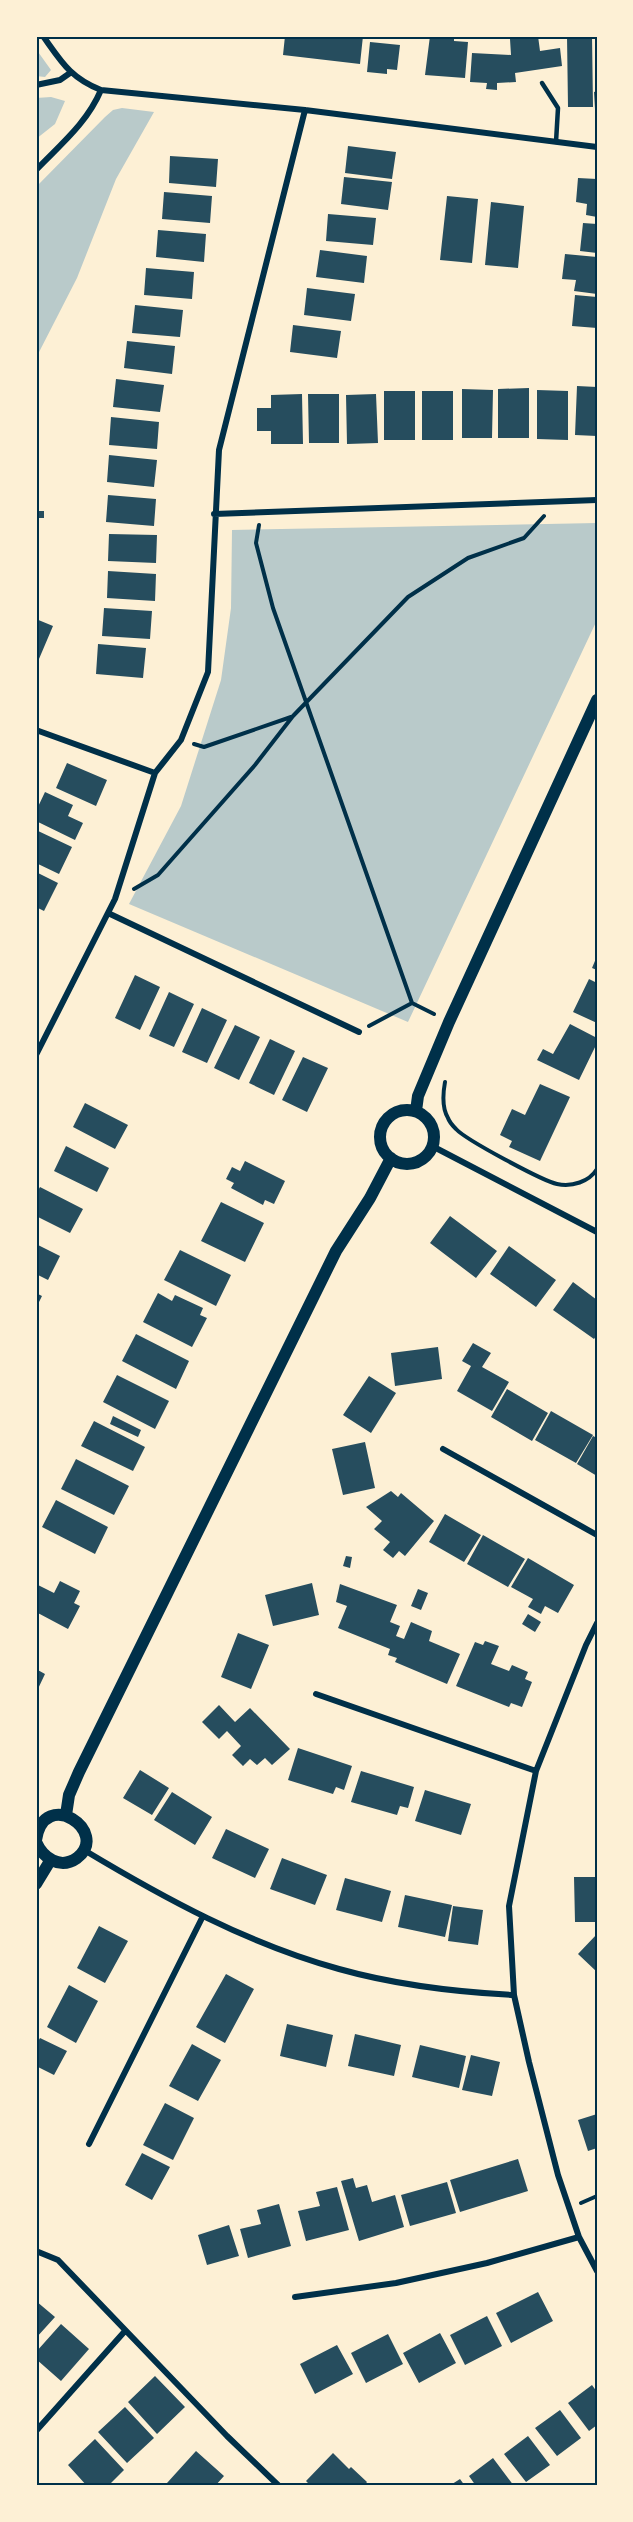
<svg xmlns="http://www.w3.org/2000/svg" width="633" height="2522" font-family="'Fira Sans Condensed',sans-serif">
	<rect width="100%" height="100%" fill="#fdf0d5"/>
	<!-- green -->
	<path fill="#b9caca" d="M36 49 51 70 45 77 36 76Z
		M51 97 65 101 55 124 36 139V98Z
		M122 108 154 112 116 179 77 278 36 358V187L105 117 113 110Z
		M597 523V620L408 1022 129 904 181 806 221 680 231 608 232 530Z"/>
	<!-- building -->
	<path fill="#264d5e" d="M285 36H363L360 64 283 55Z
		M430 36 454 38V41L468 42 465 78 425 75Z
		M538 36 540 51 560 48 562 66 515 73 516 82 497 83V90L486 89 487 83 470 82 472 53 511 55 510 39Z
		M567 36H592L593 107H568Z
		M370 42 400 45 397 70 387 69V74L367 72Z
		M597 91V109H595L594 92Z
		M348 146 396 152 392 179 345 173Z
		M170 156 218 159 216 187 169 183Z
		M344 177 392 182 388 210 341 204Z
		M578 178 597 179V217L586 215 587 204 576 202Z
		M164 192 212 196 210 223 162 219Z
		M447 196 478 199 472 263 440 260Z
		M491 202 524 206 518 268 485 265Z
		M328 214 376 218 373 245 326 241Z
		M583 223 597 224V253L580 251Z
		M158 230 206 234 204 262 156 257Z
		M320 250 367 256 364 283 316 277Z
		M565 254 597 257V294L574 291 576 280 562 279Z
		M146 268 194 272 192 299 144 295Z
		M307 288 355 294 351 321 304 315Z
		M575 295 597 297V328L572 326Z
		M135 305 183 310 180 337 132 333Z
		M293 325 341 331 337 358 290 352Z
		M127 341 175 346 172 374 124 368Z
		M116 379 164 385 160 412 113 407Z
		M577 386 597 387V436L575 435Z
		M529 388V438H498V389Z
		M462 389 493 390 492 438H462Z
		M537 390 568 391V440L537 439Z
		M384 391H415V440H384Z
		M422 391H453V440H422Z
		M302 394 303 444H271V431H257V408H271V395Z
		M308 394H339V443H309Z
		M376 394 378 443 347 444 346 395Z
		M111 417 159 422 157 449 109 445Z
		M109 455 157 460 154 487 107 482Z
		M108 495 156 499 154 526 106 522Z
		M36 511H44V518H36Z
		M109 534 157 535 156 563 108 561Z
		M108 571 156 574 155 601 107 598Z
		M104 608 152 611 150 639 102 636Z
		M36 619 53 626 36 666Z
		M98 644 146 648 143 678 96 674Z
		M67 763 107 780 96 806 56 788Z
		M45 792 73 805 68 816 83 823 75 840 36 821V811Z
		M36 830 72 847 59 874 36 863Z
		M36 872 58 883 44 911 36 907Z
		M597 956V970L592 968Z
		M135 975 160 987 140 1030 115 1018Z
		M589 979 597 983V1023L573 1012Z
		M169 992 194 1004 174 1047 149 1036Z
		M202 1008 227 1020 207 1063 182 1052Z
		M570 1024 597 1038V1043L579 1080 537 1060 543 1049 553 1054Z
		M235 1025 260 1037 239 1080 214 1068Z
		M270 1039 295 1051 274 1095 249 1083Z
		M303 1057 328 1068 307 1112 282 1100Z
		M540 1084 570 1097 540 1161 509 1147 512 1141 500 1135 512 1109 525 1115Z
		M85 1103 128 1125 115 1149 73 1127Z
		M66 1146 109 1168 97 1192 54 1171Z
		M245 1161 285 1181 274 1204 265 1200 263 1205 231 1188 234 1183 226 1179 232 1167 240 1171Z
		M40 1187 83 1209 70 1233 36 1216V1194Z
		M221 1202 264 1223 245 1262 201 1241Z
		M450 1216 497 1251 476 1278 430 1243Z
		M36 1244 60 1256 48 1280 36 1274Z
		M509 1246 556 1280 536 1307 490 1274Z
		M180 1250 231 1275 216 1306 164 1280Z
		M573 1282 597 1300V1335L594 1339 553 1310Z
		M36 1293 42 1296 36 1308Z
		M158 1293 172 1301 175 1295 203 1308 200 1315 207 1318 192 1347 143 1322Z
		M136 1334 189 1361 176 1389 122 1361Z
		M473 1343 491 1353 482 1367 509 1382 492 1411 457 1391 471 1366 462 1361Z
		M438 1347 442 1379 395 1386 391 1353Z
		M117 1375 169 1401 155 1429 103 1402Z
		M369 1376 396 1393 371 1433 343 1415Z
		M507 1389 548 1413 532 1441 491 1417Z
		M551 1411 593 1435 576 1463 535 1440Z
		M113 1416 141 1430 138 1437 110 1424Z
		M94 1421 145 1447 133 1471 81 1446Z
		M593 1436 597 1438V1476L577 1464Z
		M365 1442 375 1488 343 1495 332 1449Z
		M76 1459 129 1486 114 1515 61 1489Z
		M391 1491 398 1497 401 1493 434 1521 405 1556 399 1551 393 1558 383 1550 390 1542 374 1529 382 1521 366 1507Z
		M56 1500 108 1527 95 1554 42 1527Z
		M445 1514 481 1535 464 1562 429 1542Z
		M483 1535 525 1559 508 1587 467 1564Z
		M346 1556 352 1557 350 1568 343 1566Z
		M528 1558 574 1585 558 1613 545 1606 541 1614 528 1607 533 1599 511 1587Z
		M60 1581 80 1591 74 1603 80 1606 68 1629 36 1612V1584L54 1593Z
		M312 1583 319 1615 273 1626 265 1595Z
		M340 1584 397 1605 390 1622 400 1626 396 1636 404 1639 411 1622 432 1631 429 1641 460 1654 447 1684 395 1662 397 1658 388 1655 390 1649 338 1628 347 1606 336 1602Z
		M418 1589 428 1593 421 1610 411 1606Z
		M528 1614 541 1622 535 1632 522 1624Z
		M238 1633 269 1645 251 1689 221 1677Z
		M485 1641 499 1646 491 1664 509 1671 512 1665 528 1672 525 1679 532 1682 522 1707 511 1703 509 1707 456 1686 475 1642 483 1645Z
		M36 1669 45 1674 36 1693Z
		M219 1705 235 1722 250 1708 290 1749 272 1765 265 1758 257 1765 250 1759 243 1766 232 1755 241 1746 227 1731 219 1739 202 1722Z
		M298 1748 352 1766 344 1790 336 1787 333 1794 288 1780Z
		M140 1770 169 1788 152 1815 123 1798Z
		M361 1771 414 1787 408 1808 400 1806 397 1815 351 1802Z
		M425 1790 471 1804 461 1835 415 1821Z
		M172 1792 212 1817 195 1845 154 1820Z
		M226 1829 269 1849 255 1878 212 1858Z
		M282 1858 327 1875 315 1905 270 1889Z
		M574 1877H597V1922H575Z
		M345 1878 391 1891 382 1922 336 1910Z
		M405 1895 452 1905 445 1937 398 1927Z
		M453 1906 483 1910 478 1945 448 1941Z
		M99 1926 128 1941 105 1983 77 1968Z
		M597 1934V1972L578 1954Z
		M226 1974 254 1989 225 2043 196 2027Z
		M69 1985 98 2001 76 2043 47 2027Z
		M287 2024 333 2035 326 2067 280 2056Z
		M355 2034 401 2045 394 2076 348 2066Z
		M40 2038 67 2051 54 2075 36 2066V2045Z
		M192 2044 221 2060 198 2101 169 2086Z
		M420 2045 466 2056 459 2088 412 2077Z
		M471 2055 500 2062 492 2096 462 2090Z
		M165 2103 194 2118 173 2160 143 2145Z
		M597 2114V2148L588 2151 578 2120Z
		M142 2153 170 2167 152 2200 125 2185Z
		M518 2159 528 2191 460 2212 450 2180Z
		M353 2178 356 2188 367 2185 372 2202 395 2195 404 2227 359 2241 341 2181Z
		M447 2182 456 2213 410 2226 401 2195Z
		M337 2187 349 2230 306 2241 298 2211 320 2206 316 2192Z
		M279 2204 291 2246 248 2258 240 2229 261 2224 257 2210Z
		M229 2225 239 2256 207 2265 198 2235Z
		M538 2292 553 2321 511 2343 496 2313Z
		M36 2301 55 2317 36 2338Z
		M487 2316 502 2346 465 2365 450 2335Z
		M61 2324 89 2349 61 2381 36 2359V2352Z
		M440 2333 456 2363 419 2383 403 2353Z
		M388 2334 403 2364 366 2383 351 2353Z
		M337 2345 353 2374 315 2394 300 2364Z
		M155 2376 185 2407 157 2434 128 2402Z
		M592 2385 597 2392V2425L589 2431 568 2403Z
		M125 2407 154 2438 127 2463 98 2432Z
		M560 2410 581 2438 557 2456 535 2428Z
		M528 2436 550 2465 526 2482 504 2454Z
		M95 2439 124 2470 108 2486H87L68 2465Z
		M196 2451 224 2476 215 2486H171L167 2483Z
		M333 2453 349 2469 351 2467 367 2482 364 2486H311L306 2481Z
		M493 2458 514 2486H476L469 2476Z
		M460 2479 465 2486H449Z"/>
	<g fill="none" stroke-linecap="round" stroke-linejoin="round">
		<!-- path -->
		<path stroke="#003049" stroke-width="4" d="M259 525 256 543 273 608 412 1003 369 1026
			M194 744 204 747 291 717
			M134 889 158 875 255 765 293 716 408 597 468 558 524 538 544 516
			M412 1003 434 1014
			M445 1082C443 1093 442 1108 448 1118 449 1121 453 1126 456 1129 466 1140 543 1181 557 1184 572 1187 589 1182 597 1169
			M581 2203 597 2196"/>
		<!-- service -->
		<path stroke="#003049" stroke-width="4.5" d="M542 83 558 108 556 142"/>
		<!-- minor -->
		<path stroke="#003049" stroke-width="6" d="M43 36C61 61 70 78 101 90L305 110 597 147
			M36 85 60 80 70 73
			M36 170C61 144 87 123 101 90
			M214 514 597 500
			M36 730 155 773
			M108 913 359 1032
			M36 1055 115 899 155 773 181 740 208 672 219 450 305 110
			M432 1146 597 1232
			M443 1449 597 1535
			M597 1623 586 1645 536 1771 509 1906 514 1995 529 2062 558 2175 579 2237 597 2271
			M316 1694 536 1771
			M84 1850C164 1898 248 1944 339 1969 396 1985 455 1992 514 1995
			M89 2144 203 1916
			M36 2251 58 2260 227 2436 279 2486
			M295 2297 396 2283 487 2263 579 2237
			M36 2431 125 2331"/>
		<!-- secondary -->
		<path stroke="#003049" stroke-width="12" d="M380 1137a27 27 0 1 1 54 0a27 27 0 1 1-54 0Z
			M416 1111 418 1096 449 1022 597 700
			M66 1815 69 1795 79 1772 336 1251 370 1198 391 1158
			M36 1840C44 1786 111 1832 77 1858 60 1870 43 1858 36 1842
			M36 1884 50 1861"/>
	</g>
	<!-- border -->
	<rect width="633" height="2522" fill="none" stroke="#fdf0d5" stroke-width="75"/>
	<rect x="38" y="38" width="558" height="2446" fill="none" stroke="#003049" stroke-width="2"/>
</svg>
